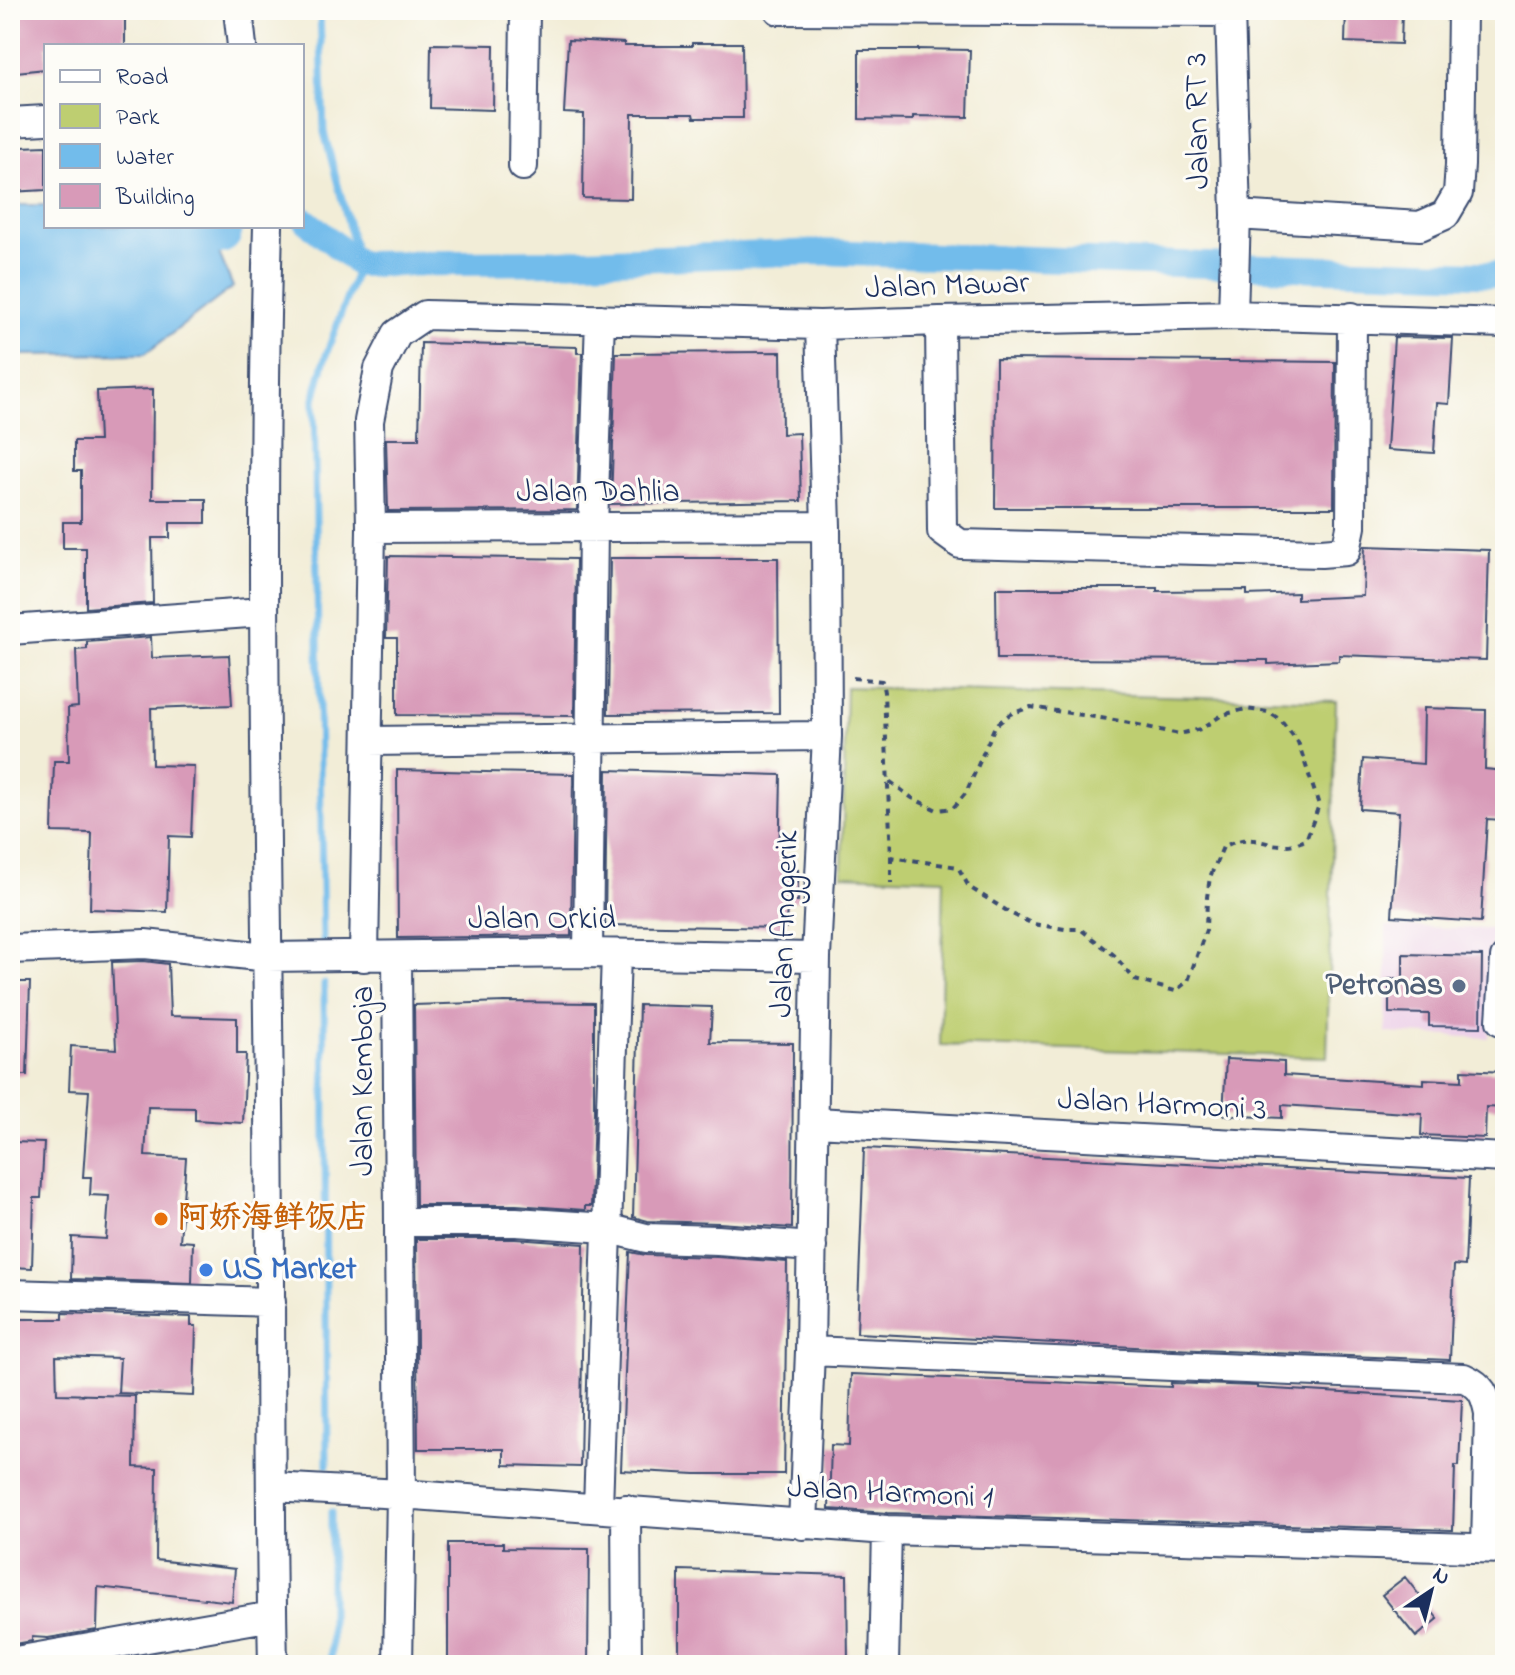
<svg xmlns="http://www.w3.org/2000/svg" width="1515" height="1675" font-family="'Indie Flower','LXGW WenKai TC',sans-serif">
	<rect width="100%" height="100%" fill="#fdfcf7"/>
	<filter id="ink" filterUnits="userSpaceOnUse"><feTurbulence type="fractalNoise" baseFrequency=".0125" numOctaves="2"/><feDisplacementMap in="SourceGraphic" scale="16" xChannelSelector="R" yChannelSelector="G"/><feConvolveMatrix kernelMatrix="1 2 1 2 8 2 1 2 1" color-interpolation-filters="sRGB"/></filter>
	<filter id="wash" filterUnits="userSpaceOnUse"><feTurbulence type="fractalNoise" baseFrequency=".006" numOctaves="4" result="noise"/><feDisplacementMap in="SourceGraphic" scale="32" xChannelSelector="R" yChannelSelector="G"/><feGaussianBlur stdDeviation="1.8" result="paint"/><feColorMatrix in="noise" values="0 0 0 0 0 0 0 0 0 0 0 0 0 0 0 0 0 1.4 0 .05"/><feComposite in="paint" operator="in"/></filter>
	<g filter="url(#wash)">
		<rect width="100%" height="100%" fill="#f2edd7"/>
		<!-- built -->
		<path fill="#edd1e9" d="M1386 926 1492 929 1489 1038 1386 1033Z"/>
		<!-- green -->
		<path fill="#bece71" stroke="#6c7e68" stroke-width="2" d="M846 687 1336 701 1327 1057 940 1045 944 879 842 875Z"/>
		<!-- water -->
		<path fill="#72bceb" stroke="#4676a4" stroke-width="2" d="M10 205H46V226H208L233 287 145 354 17 355 10 319Z"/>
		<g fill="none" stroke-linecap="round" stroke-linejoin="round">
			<!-- stream -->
			<path stroke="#72bceb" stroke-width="7" d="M320 10 324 132 359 264 326 355 314 399 323 942
				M324 984 327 1465
				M331 1665V1512"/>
			<!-- canal -->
			<path stroke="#72bceb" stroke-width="26" d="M306 221 359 264 559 262 820 252 1505 275"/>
			<!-- river -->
			<path stroke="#72bceb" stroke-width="44" d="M150 232H220"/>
		</g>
		<g id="blocks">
			<!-- building -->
			<path fill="#d89ab8" d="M10 10H125V46H46V69L16 72Z
				M1346 10H1402L1401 44 1345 42Z
				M568 40 624 43V46H692V43H742L743 118H694L693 114H632L631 199 583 198 584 114 564 113Z
				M431 44 494 45 493 110 430 108Z
				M918 49 970 50 968 117 913 116V120L859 119V50H918Z
				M46 146V190L10 192V150L21 149V147Z
				M1394 337 1453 338 1449 404 1437 403 1434 453 1387 450Z
				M421 343 577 347V353H582L577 510 388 511 386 439H419Z
				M781 352 782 434 799 433 801 501 611 504 616 353Z
				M996 359 1335 362 1334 508H995Z
				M153 389 152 499H206V523H170V538H152L153 603 86 608V548H63V522H81V471H74V441H99L97 391Z
				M1365 546 1489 550 1486 660 1339 655V661L1268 664V660L997 659 996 588H1157V591L1247 590V595L1297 593V599L1363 596Z
				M388 556 576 559 574 716 397 715V638H386Z
				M610 558H778L779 713 608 714Z
				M151 637 152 658 229 655 232 705 151 708 152 765 194 766 191 837 169 836 167 912 90 909 92 833 52 832 54 761H69L68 708 78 707 76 650 87 649V642Z
				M1424 708 1486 710 1485 769 1505 771 1503 820 1487 819 1481 922 1392 916 1399 812 1360 809 1363 759 1423 764Z
				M397 770 573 774 571 936 398 938Z
				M607 770 781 775 779 869 798 870V901H787L786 928 605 925Z
				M1403 954 1482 956 1481 1027 1429 1026V1014L1389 1013V979H1403Z
				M144 961 168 964 170 1016 237 1018V1054H246L243 1123 195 1120V1108L148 1107 145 1156 186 1158 180 1241 193 1242 192 1283 71 1279 72 1237 106 1239 109 1196 90 1195 91 1177H83L89 1091 69 1090 71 1046 116 1049 112 962Z
				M10 982H30L27 1075H10Z
				M505 1002 594 1003V1113L591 1206H585V1210L516 1205H416L414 1005Z
				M639 1005 712 1007 710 1042 793 1043 792 1228 719 1223 648 1221 633 1217Z
				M1226 1059 1284 1062V1075L1424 1084V1079L1462 1081V1070L1505 1072V1108L1486 1107 1485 1138 1421 1135 1422 1114 1282 1105V1118L1223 1115Z
				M10 1142 44 1143 41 1198H34L32 1268 10 1267Z
				M864 1148 1469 1178 1465 1266 1454 1265 1450 1360 1173 1349 857 1333Z
				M416 1239H515L584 1244 580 1467 504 1465V1449H418Z
				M630 1252 646 1255 717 1257 787 1262 784 1474H695L621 1470Z
				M63 1313 191 1317V1326H196L194 1396 118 1393 120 1358 56 1356 57 1394 135 1396 134 1467 157 1468 156 1560 235 1569 232 1602 98 1587 97 1630 48 1638 32 1637V1641L10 1645V1319H63Z
				M851 1374 1171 1387V1383L1257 1386V1388L1462 1400 1459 1466H1455L1453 1530 888 1513 829 1509 831 1445 849 1446Z
				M448 1543H503V1548L589 1549 588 1665H448Z
				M679 1570 847 1575 848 1665H679Z
				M1405 1577 1438 1619 1416 1637 1382 1595Z"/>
		</g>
	</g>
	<g filter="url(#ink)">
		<use href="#blocks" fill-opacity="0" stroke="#3b4c70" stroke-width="2"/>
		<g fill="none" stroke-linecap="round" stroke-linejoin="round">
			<!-- minor casing -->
			<g stroke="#3b4c70" stroke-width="32">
				<path id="minor" d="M238 10 242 46
					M779 10 1230 12
					M1230 10 1236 215 1233 315
					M10 122 46 120
					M523 166 525 10
					M1236 215 1420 226 1445 215 1458 193 1460 165 1462 10
					M268 226C260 520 266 814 269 1108 271 1294 269 1479 273 1665
					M940 321 942 531 960 544 1321 553 1346 551 1351 527 1352 317
					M371 528 826 526
					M10 630 263 612
					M369 741 827 736
					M10 949 145 944 267 957 588 953 816 957
					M588 953 593 527 600 319
					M397 956 401 1494 398 1665
					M364 957 371 528 369 421 379 369 397 334 425 315 820 325 940 321 1233 315 1505 323
					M1505 958 1501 1021H1505
					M815 1122 1505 1158
					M399 1222H516L607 1228 646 1238 718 1240 812 1247
					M10 1294 271 1302
					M810 1351 1464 1378C1482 1386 1485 1394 1489 1413L1486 1548
					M272 1487 401 1494 887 1530 1505 1549
					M598 1508 616 954
					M626 1509 627 1665
					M803 1525 810 1351 816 957 827 736 826 526 820 325
					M10 1662 272 1616
					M884 1665 887 1530"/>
			</g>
			<!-- path -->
			<path stroke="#3b4c70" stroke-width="4" stroke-dasharray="6 6" stroke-linecap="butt" d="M853 678 882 681 884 692 891 857 958 867 969 887 1012 914 1033 924 1065 929H1080L1114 955 1135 980 1175 991 1188 981 1206 930 1207 897 1210 877 1223 847C1254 831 1258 846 1287 845 1293 845 1300 842 1306 840L1319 805 1298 742 1281 720 1268 712 1246 709 1222 715 1201 729 1179 734 1120 721 1031 707 1010 714 995 726 966 793 953 808 937 810 912 798 888 780
				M891 857V883"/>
			<!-- minor -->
			<use href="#minor" stroke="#fff" stroke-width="28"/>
		</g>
	</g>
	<!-- markers -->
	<circle fill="#5c6f8a" stroke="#fdfcf7" stroke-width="3" cx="1459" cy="986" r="8"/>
	<circle fill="#e8710a" stroke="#fdfcf7" stroke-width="3" cx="161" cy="1219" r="8"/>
	<circle fill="#3f7fe0" stroke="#fdfcf7" stroke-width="3" cx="206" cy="1270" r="8"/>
	<g text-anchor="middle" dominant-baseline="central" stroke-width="6" stroke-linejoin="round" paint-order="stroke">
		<!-- street labels -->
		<g font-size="32" fill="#1b2f5e" stroke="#fdfcf7">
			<text transform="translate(1199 121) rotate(-91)">Jalan RT 3</text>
			<text transform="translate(947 287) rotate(-2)">Jalan Mawar</text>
			<text x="598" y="493">Jalan Dahlia</text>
			<text x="542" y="920">Jalan Orkid</text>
			<text transform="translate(786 924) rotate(-88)">Jalan Anggerik</text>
			<text transform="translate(364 1081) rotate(-90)">Jalan Kemboja</text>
			<text transform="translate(1162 1106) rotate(3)">Jalan Harmoni 3</text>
			<text transform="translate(890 1494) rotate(3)">Jalan Harmoni 1</text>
		</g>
		<!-- service labels -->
		<g font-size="32" font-weight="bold" fill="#4e5e75" stroke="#fdfcf7" text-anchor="end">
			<text x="1443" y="986">Petronas</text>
		</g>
		<!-- food labels -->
		<g font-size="32" font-weight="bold" fill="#c56008" stroke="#fdfcf7" text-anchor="start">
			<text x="177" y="1219">阿娇海鲜饭店</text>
		</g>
		<!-- shop labels -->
		<g font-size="32" font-weight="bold" fill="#366cbe" stroke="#fdfcf7" text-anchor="start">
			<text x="222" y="1270">US Market</text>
		</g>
	</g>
	<!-- margin -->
	<rect width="1515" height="1675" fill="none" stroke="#fdfcf7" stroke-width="40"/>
	<!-- legend -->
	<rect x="44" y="44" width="260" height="184" fill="#fdfcf7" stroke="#a3aaba" stroke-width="2"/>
	<rect x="60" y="70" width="40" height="12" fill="#ffffff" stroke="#a3aaba" stroke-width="2"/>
	<text x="116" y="84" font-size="24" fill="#1b2f5e">Road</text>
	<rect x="60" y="104" width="40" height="24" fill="#bece71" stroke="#a3aaba" stroke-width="2"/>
	<text x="116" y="124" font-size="24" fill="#1b2f5e">Park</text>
	<rect x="60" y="144" width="40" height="24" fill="#72bceb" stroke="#a3aaba" stroke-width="2"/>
	<text x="116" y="164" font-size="24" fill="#1b2f5e">Water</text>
	<rect x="60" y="184" width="40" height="24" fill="#d89ab8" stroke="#a3aaba" stroke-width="2"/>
	<text x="116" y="204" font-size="24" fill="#1b2f5e">Building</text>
	<!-- north arrow -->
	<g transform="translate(1431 1591) rotate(35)" stroke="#fdfcf7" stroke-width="6" paint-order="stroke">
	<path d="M0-6L14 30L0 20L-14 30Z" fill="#1b2f5e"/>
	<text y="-12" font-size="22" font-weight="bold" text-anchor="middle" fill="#1b2f5e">N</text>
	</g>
</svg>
